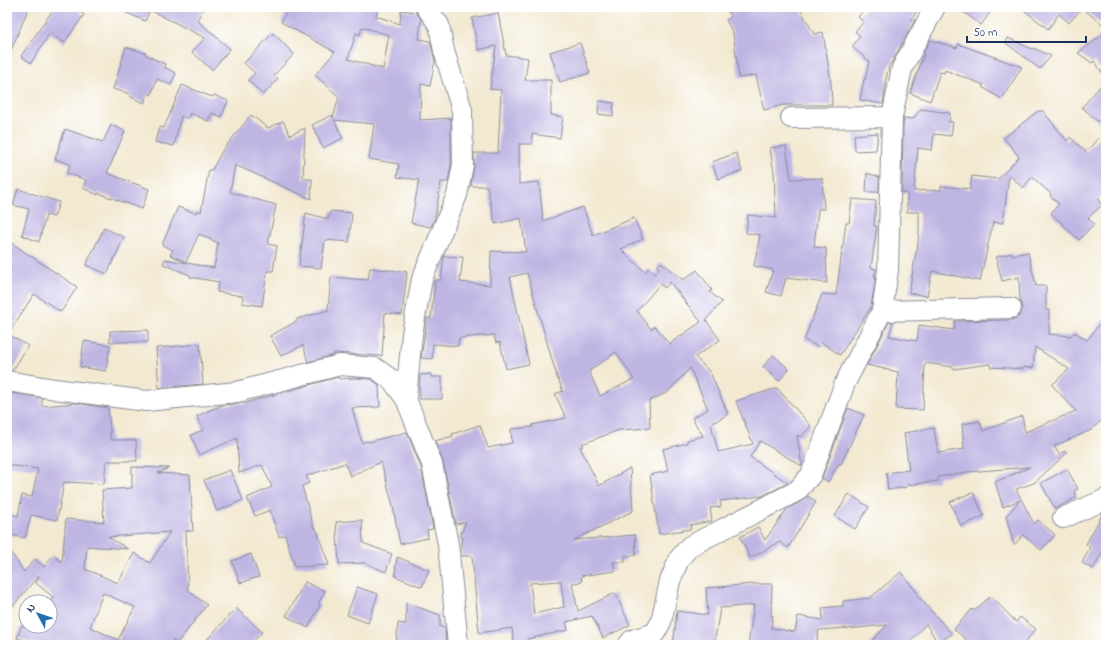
<svg xmlns="http://www.w3.org/2000/svg" width="1113" height="652" font-family="'Indie Flower',sans-serif">
	<rect width="100%" height="100%" fill="#fff"/>
	<filter id="ink" filterUnits="userSpaceOnUse"><feTurbulence type="fractalNoise" baseFrequency=".025" numOctaves="2"/><feDisplacementMap in="SourceGraphic" scale="8" xChannelSelector="R" yChannelSelector="G"/><feConvolveMatrix kernelMatrix="1 2 1 2 8 2 1 2 1" color-interpolation-filters="sRGB"/></filter>
	<filter id="wash" filterUnits="userSpaceOnUse"><feTurbulence type="fractalNoise" baseFrequency=".012" numOctaves="4" result="noise"/><feDisplacementMap in="SourceGraphic" scale="16" xChannelSelector="R" yChannelSelector="G"/><feGaussianBlur stdDeviation="0.9" result="paint"/><feColorMatrix in="noise" values="0 0 0 0 0 0 0 0 0 0 0 0 0 0 0 0 0 1.4 0 .05"/><feComposite in="paint" operator="in"/></filter>
	<g filter="url(#wash)">
		<rect width="100%" height="100%" fill="#f3e9d1"/>
		<g id="blocks">
			<!-- building -->
			<path fill="#bfb5e3" fill-rule="evenodd" d="M7 7H29L7 60Z
				M55 7H73L84 15 64 43 50 33 31 63 21 56Z
				M114 7H204L197 20 230 49 212 70 192 52 205 38 150 10 145 21Z
				M289 7H378L376 16 400 24 401 10 416 12 421 20 419 39 430 41 435 61 430 86 421 84 420 120 451 118V164L448 182H441L435 217 431 227 411 223 419 180 397 177 399 164 369 159 374 124 334 120 343 138 323 148 312 125 332 115 333 118 339 97 315 75 335 52 281 22ZM362 27 389 35 383 69 348 59 356 33 360 35Z
				M726 7H799L814 34 823 32 831 82 832 105H783L764 110 756 75 739 78 733 33 726 20 731 17Z
				M867 7H919L912 19 915 20 893 60 889 66 885 83H886L883 104 860 100 864 79 865 80 869 61 852 47 860 36 855 31 864 22 858 17Z
				M957 7H994L981 25Z
				M1020 7H1106V27L1082 8 1069 23 1059 14 1048 29Z
				M498 13 506 55 528 58 525 80H551V115L563 117 560 138 532 134V144H519V184L539 182 543 221 583 207 593 235 634 218 643 239 621 249 645 272 648 268 655 274 659 268 657 266 661 262 683 280 697 270 712 290 710 292 722 302 706 320 720 340 695 357 710 372 728 414 711 424 718 452 753 444 736 401 777 388 811 426 801 437 797 435 802 466 760 441 750 457 788 483 762 496 720 501 721 507 710 508 712 521 690 525 691 529 659 534 650 475 668 471 663 449 687 443V440L703 436 692 418 708 409 690 368 668 392 649 401 650 428 619 430 582 444 583 446 580 447 599 486 630 468 633 511 574 540 635 535 636 555 625 556V562H613L615 571 581 576 582 582 572 583 578 611 615 593 630 625 603 638 592 616 566 622 568 630 527 639 528 645H514L512 628 479 633 472 556H461V543L463 537 460 536 466 522 456 524 443 462 435 441 453 436 452 434 480 425 488 448 512 443 511 429 533 427 532 425 566 418 555 394 563 391 557 377 527 273 510 277 529 364 506 369 500 342 496 343 494 335 459 338 458 346 433 344 432 359 421 358 427 318H431L435 280H441L444 256 463 257 460 282 490 285 491 251 526 252 521 218 495 224 487 186H471V184L474 167V153H498L501 90 490 89 496 46 478 50 472 18ZM670 282 701 322 669 344 655 326 651 329 637 311 660 284 665 288ZM616 352 634 379 600 396 589 371ZM561 581 564 607 534 614 530 583Z
				M1106 32V78L1094 61 1092 63 1078 53Z
				M273 33 294 54 274 75 278 79 263 95 248 80 255 73 244 63Z
				M1008 38 1032 49 1033 48 1051 56 1040 69 1006 43Z
				M930 40 957 48 958 44 1022 67 1002 99 982 87 984 85 945 70 944 73 940 72 930 101 910 93 924 54 923 53Z
				M580 43 590 73 560 82 550 52Z
				M126 47 146 53V55L165 64 164 67 176 73 171 85 157 79 151 95 148 93 144 103 129 96 130 94 113 89Z
				M1106 80V113L1098 122 1082 107Z
				M182 85 212 97 214 95 228 101 221 117 212 113 208 121 190 113 187 119 181 116 174 146 155 142 159 127 164 128Z
				M599 101 614 103 613 116 598 114Z
				M921 109 950 113 949 122H953L951 136 934 134 932 150 918 148 914 191 941 190V186L970 189 972 176 998 179 1019 157 1004 138 1038 111H1043L1067 141 1070 137 1086 152 1106 129V192L1098 200 1102 205 1088 218 1094 224 1079 240 1051 213 1059 204 1050 196 1051 194 1032 177 1023 188 1009 175 1003 223 993 222 980 281 932 271 927 296 909 293 916 252H917L919 231V212H907V193H902L903 125 904 118 913 119Z
				M251 115 268 128 283 121 290 135 305 128 303 179H312L311 199 235 165 230 192 276 205 268 244 277 246 273 271H267L262 306 242 303 243 296 217 292 219 282 190 277V275L163 264 165 259 214 268 218 243 199 234 186 262 170 255 173 250 162 245 178 207 196 213 197 210 201 212 209 170H212L222 151Z
				M111 125 125 131 107 173 149 189 142 209 98 193V195L83 188 86 180 67 173 70 164 55 159 65 129 103 142Z
				M878 133 876 150 855 151 854 135Z
				M786 146 791 179 822 178 824 209H818L814 247 826 248 827 283 786 278 781 296 766 292 773 270 754 266 760 235 746 233 748 215 776 218 774 173 770 148Z
				M736 153 742 171 718 179 712 162Z
				M867 173 879 177V192H866Z
				M18 189 59 202 54 217 46 215 39 242 22 235 29 209 13 205Z
				M852 199 876 201 874 226H877L871 268 876 269 874 276H876L871 307 840 355 821 342 819 347 804 340 822 294 836 295 846 223H849Z
				M331 211 352 213 349 242 325 240 321 268 299 266 306 213 328 219Z
				M104 228 124 237 107 274 86 265Z
				M7 240 77 287 61 312 34 294 8 334 28 346 13 370H7Z
				M1028 252 1036 286H1046V310H1049V334L1071 336 1074 332 1087 340 1106 316V416L1091 430 1054 446 1059 454 1066 451 1067 453 1034 483 1016 489 1034 524 1038 520 1055 535 1041 550 1023 535 1014 545 1006 516 1020 500 1003 507 995 482 1030 467 967 472 938 477V481L907 485V487L888 490 886 473 909 470 904 433 934 428 938 453 964 449 962 424 980 421 983 431 1022 416 1025 432 1076 411 1052 385 1069 369 1035 347 1033 368 1024 367V369L990 367V364L953 369V367L925 363 923 410 896 409 898 372 867 365 889 322H893L889 336 917 341 919 325 954 330 955 321 1011 320 1017 318 1021 314 1022 308 1020 301 1019 277 1002 281 996 257 1012 253 1013 255Z
				M370 268 407 272 402 315 385 313 382 356 334 353V355L308 362 303 345 281 356 270 336 297 321V319L328 310 331 277 368 280Z
				M148 330V342H110V331Z
				M84 341 110 345 106 371 80 367Z
				M200 344 203 384 159 388 156 348Z
				M773 355 789 369 779 381 763 367Z
				M431 374V377H442V399H419L420 375Z
				M338 377 339 379 355 378 371 379 379 385 380 407 352 408 362 443 367 441 368 442 407 432 421 467 433 529 427 530 428 538 400 544 392 502 381 462 350 476 345 463 306 476 309 483 302 486 314 529 316 528 329 565 295 567 285 535 279 537 270 510 255 516 247 498 272 487 262 465 239 473 237 438 199 455 191 435 203 430 197 416 222 405 245 403Z
				M11 393 42 398V406L77 403 108 408 111 440H136L137 461H106L104 484 64 482 57 520 31 515 25 538 7 534V527L10 514 18 516 22 495 32 497 38 469 7 465V395L11 396Z
				M848 408 864 415 841 464 839 463 828 482 822 478Z
				M132 467 169 468 158 473 190 475 193 531H186L188 590 207 605 177 643 173 640 170 645H39L17 638 21 626H50V603L53 597 36 583 39 575 7 613V546L24 572 35 559 44 567 53 555 62 562 66 519 104 522 102 490 132 488ZM170 532 150 563 134 553 118 583 85 569 87 546 128 549 108 537ZM103 593 135 607 118 640 90 627Z
				M1067 469 1078 489 1074 491 1077 497 1055 509 1041 483Z
				M230 470 243 500 217 511 204 480Z
				M973 492 984 516 961 526 950 502Z
				M849 494 869 507 855 529 835 516Z
				M808 496 816 502 788 548 780 542 750 558 740 537 758 527 765 540 787 509 802 501Z
				M1106 512V545L1093 569 1082 563 1090 547 1086 544 1103 513Z
				M362 520 363 543 392 554 386 572 365 563 339 564 336 522Z
				M251 554 259 577 240 583 232 561Z
				M397 557 429 570 422 587 395 576Z
				M901 572 918 594 917 595 952 634 938 643 926 624 907 645H868L887 625 846 629V628L819 630 816 645H748L754 605 720 608 714 645H673L677 611 708 615 706 588 754 584H772L771 616H773L771 628 795 632 798 616 823 620 822 608 843 606V601L870 598Z
				M305 582 325 591 318 604 320 605 308 628 286 616Z
				M357 587 378 594 368 623 347 615Z
				M991 596 1016 622 1020 617 1036 629 1023 645H972L954 629 972 609 974 611Z
				M406 603 440 615V627H445L446 645H396L398 623 406 624Z
				M236 608 262 632 250 645H202Z"/>
		</g>
	</g>
	<g filter="url(#ink)">
		<use href="#blocks" fill-opacity="0" stroke="#878c98" stroke-width="1"/>
		<g fill="none" stroke-linecap="round" stroke-linejoin="round">
			<!-- minor casing -->
			<g stroke="#878c98" stroke-width="22">
				<path id="minor" d="M791 118 892 117
					M882 311 1011 308
					M7 381 55 389 146 401 237 392 340 365 375 368 392 380 406 399 432 464 448 544 458 645
					M406 399 412 334 422 279 457 195 463 165 462 110 444 51 439 25 426 7
					M1063 518 1106 499
					M628 645 632 640 655 633 661 622 670 581 679 559 690 546 797 491 811 475 845 383 882 311 888 270 892 117 902 68 935 7"/>
			</g>
			<!-- minor -->
			<use href="#minor" stroke="#fff" stroke-width="20"/>
		</g>
	</g>
	<!-- margin -->
	<rect width="1113" height="652" fill="none" stroke="#fff" stroke-width="24"/>
	<!-- north arrow -->
	<g transform="translate(38 614) rotate(310)"><circle r="19" fill="#ffffff" stroke="#a4acbf"/>
	<path d="M0-3L7 15L0 10L-7 15Z" fill="#1f6fb2"/>
	<text y="-6" font-size="11" font-weight="bold" text-anchor="middle" fill="#1b2f5e">N</text>
	</g>
	<!-- scale -->
	<path d="M967 36v6h119v-6" fill="none" stroke="#1b2f5e" stroke-width="2"/>
	<text x="973" y="36" font-size="12" fill="#1b2f5e" stroke="#ffffff" stroke-width="3" paint-order="stroke">50 m</text>
</svg>
